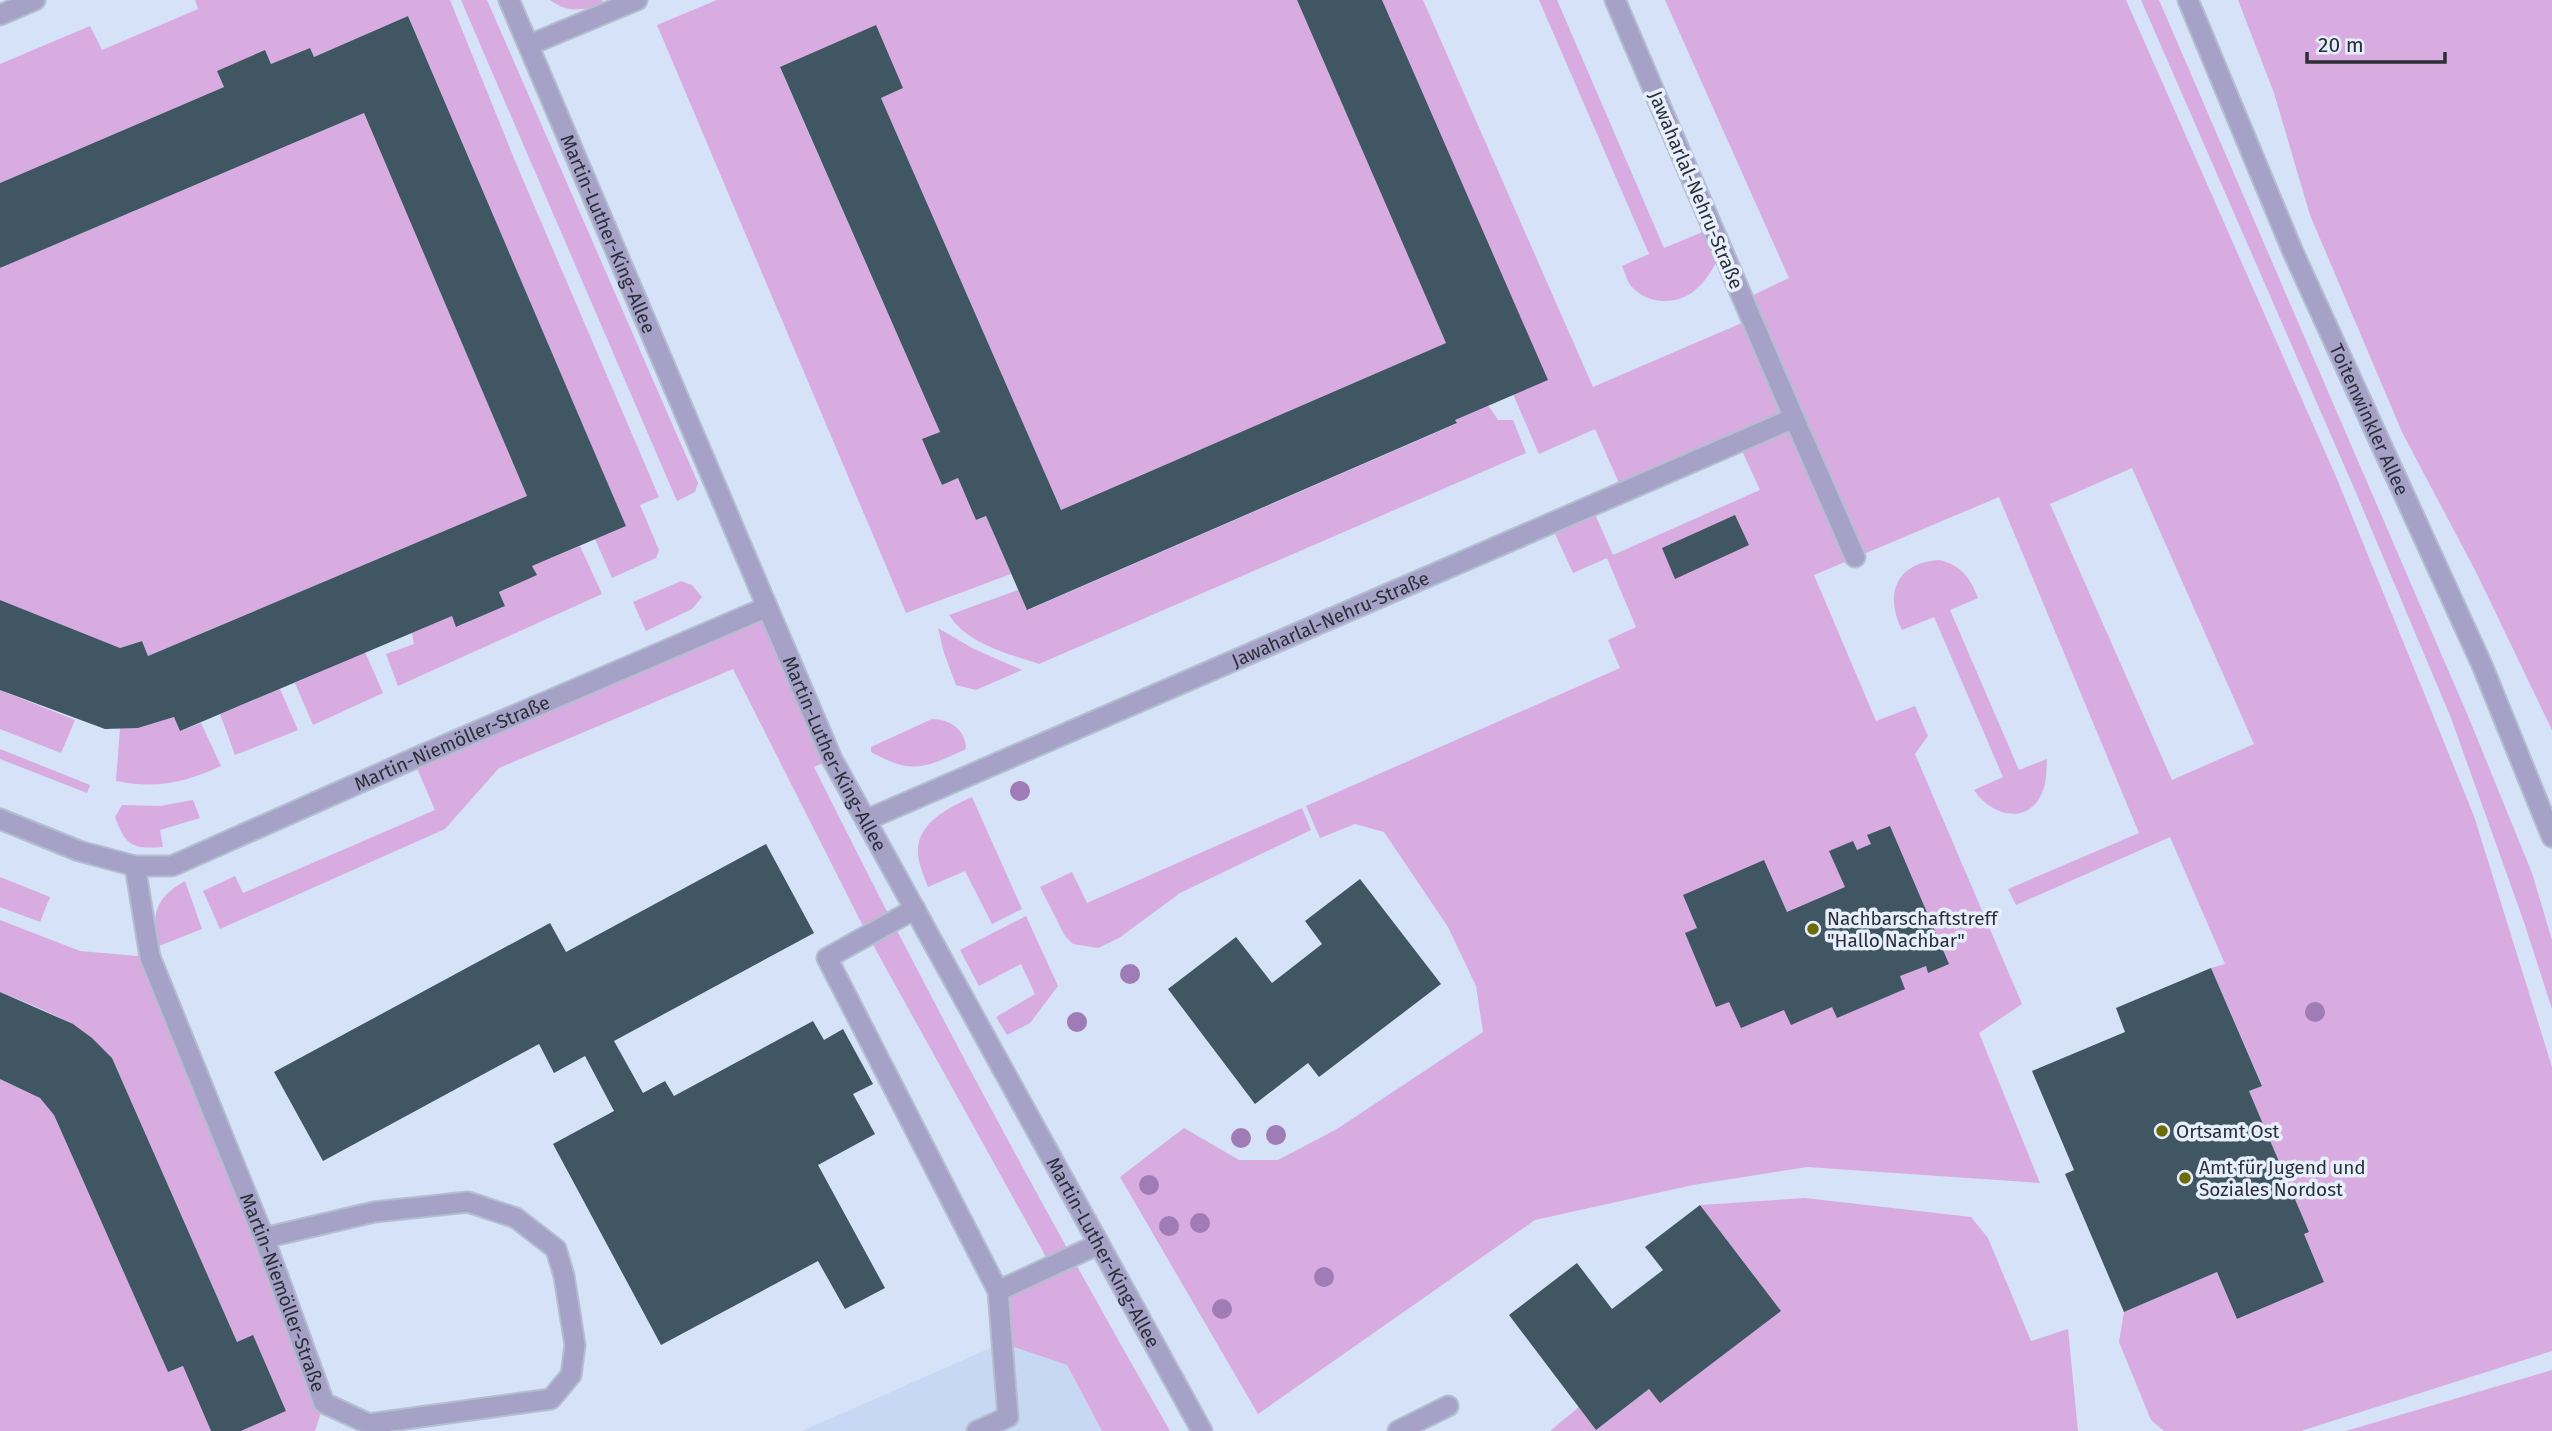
<svg xmlns="http://www.w3.org/2000/svg" width="2552" height="1431" font-family="'Fira Sans',sans-serif">
	<rect width="100%" height="100%" fill="#d5e2f8"/>
	<!-- built -->
	<path fill="#c7d8f4" d="M1002 1343 1067 1365 1102 1431H802Z"/>
	<!-- green -->
	<path fill="#d8ace0" fill-rule="evenodd" d="M195 0H450L515 161 659 497 640 505 659 550 656 558 612 578 595 539 626 526 408 16 314 57 271 64 265 51 217 71 224 87 0 183V64L90 26 102 50 198 9Z
		M461 0H487L698 483 695 492 677 501Z
		M550 0H603L601 4C583 11 567 13 550 0Z
		M717 0H1297L1446 343 1061 510 881 98 903 88 780 68 940 432 923 440 942 485 958 478 976 520 986 516 1011 574 906 613 657 25Z
		M1382 0H1423L1593 387 1751 319 1743 300 1789 278 1665 0H2126L2337 479 2474 816 2552 1067V1351L2301 1431H2164L2151 1420 2119 1342 2124 1312 2217 1272 2237 1319 2324 1282 2304 1234 2309 1232 2249 1091 2262 1085 2211 968 2225 964 2170 837 2016 905 2008 889 2139 833 1999 497 1814 575 1876 721 1915 706 1928 736 1915 754 2022 1004 1979 1033 2040 1183 1807 1167 1693 1185 1535 1220 1258 1414 1120 1177 1184 1128 1239 1160H1278L1337 1129 1483 1032 1476 986 1448 927 1384 832 1355 824 1320 838 1306 806 1620 668 1608 640 1636 627 1607 558 1573 573 1550 523 1591 505 1613 555 1760 490 1738 442 1623 492 1595 429 1539 454 1513 394ZM2132 468 2254 744 2172 780 2050 504Z
		M1539 0H1557L1664 248 1712 228 1722 251C1710 276 1695 301 1665 301 1652 301 1640 296 1631 286 1627 281 1625 272 1622 266L1649 254Z
		M2141 0H2159L2468 716 2532 873 2552 940V1009L2524 922 2451 718 2354 488Z
		M2238 0H2552V730L2477 574 2402 432 2310 215 2274 93Z
		M364 113 527 496 148 656 142 641 120 648 0 600V268Z
		M1488 405 1498 420H1513L1526 453 1039 664C1009 654 967 644 949 615L1018 590 1028 610 1456 424 1455 420Z
		M580 546 602 594 398 686 386 654 414 644 412 633 452 616 457 627 505 606 499 592 536 575 532 566Z
		M1939 560C1961 565 1970 577 1978 598L1950 610 2019 770 2047 759C2046 772 2047 785 2040 797 2024 826 1989 813 1974 790L2003 777 1934 617 1902 630C1884 594 1896 563 1939 560Z
		M681 581 692 585 702 597 692 609 646 631 633 602Z
		M767 607 832 759 814 767C926 992 1045 1213 1170 1431H1102L1067 1365 1002 1343 998 1291 1051 1266 867 934 733 669 499 768 445 829 220 929 203 891 235 876 243 893 435 810 413 759Z
		M938 628 974 649 1022 670 976 690 956 685 944 653Z
		M365 652 383 693 313 725 295 683Z
		M280 689 298 730 235 755 220 714Z
		M0 690 75 720 61 753 0 729Z
		M174 717 180 731 201 723 221 766C184 783 157 789 116 781L120 728H138Z
		M932 719C950 719 966 730 966 749 925 768 912 775 871 752V747Z
		M0 749 90 785 87 793 0 759Z
		M972 797 1022 909 992 924 965 871 928 887C925 879 921 870 919 861 911 826 946 809 972 797Z
		M193 800 200 818 160 830 163 847C133 849 126 847 115 817L122 805 160 806Z
		M1302 808 1311 830 1180 893 1119 938 1098 948 1073 944 1065 936 1040 887 1072 872 1087 903Z
		M0 877 50 897 40 922 0 907Z
		M185 881 202 929 159 946C150 915 156 897 185 881Z
		M1026 916 1058 986 1030 1023 1007 1035 996 1017 1035 994 1021 964 979 986 960 950Z
		M0 920 80 951 150 957 324 1403 315 1431H241L286 1411 253 1336 237 1342 112 1058C76 1021 47 1011 0 992Z
		M0 1079 40 1098 54 1115 168 1372 183 1366 211 1431H0Z
		M1805 1198 1971 1217 1988 1238 2031 1341 2068 1329 2078 1431H1550L1579 1407 1596 1430 1649 1389 1660 1402 1780 1310 1700 1205Z
		M2552 1370V1431H2346Z"/>
	<!-- building -->
	<path fill="#405662" d="M1297 0H1382L1548 380 1455 420 1457 423 1027 610 986 516 976 520 958 478 942 485 922 439 940 432 780 67 876 25 903 88 881 98 1061 510 1446 343Z
		M408 16 626 526 532 566 537 575 499 592 505 606 456 627 452 616 180 731 174 717 138 728 105 729 0 690V600L120 648 142 641 148 656 527 496 364 113 0 268V183L224 87 217 71 265 50 271 64 310 48 314 57Z
		M1735 515 1749 545 1675 579 1662 548Z
		M1890 826 1949 964 1928 973 1926 966 1900 976 1905 989 1837 1018 1832 1007 1791 1025 1784 1010 1741 1028 1729 1002 1716 1007 1685 933 1697 928 1683 895 1764 860 1787 912 1845 887 1829 851 1853 841 1857 850 1871 844 1867 835Z
		M766 844 814 933 614 1041 643 1093 665 1081 674 1096 813 1021 824 1040 843 1029 873 1084 853 1094 875 1134 818 1165 885 1288 845 1309 818 1261 661 1345 553 1144 614 1111 585 1056 554 1073 539 1044 323 1161 274 1072 550 923 566 952Z
		M1360 879 1441 984 1319 1077 1308 1063 1255 1104 1168 989 1236 937 1272 983 1322 944 1305 921Z
		M2211 968 2262 1086 2249 1091 2309 1232 2304 1234 2324 1282 2237 1319 2217 1272 2124 1312 2065 1174 2074 1170 2032 1071 2125 1032 2116 1008Z
		M0 992 73 1024 92 1038 112 1058 237 1342 253 1335 286 1411 241 1431H211L183 1366 168 1372 54 1115 40 1098 0 1079Z
		M1700 1205 1781 1311 1660 1403 1649 1389 1596 1430 1509 1315 1577 1263 1612 1309 1663 1270 1645 1247Z"/>
	<g fill="none" stroke-linecap="round" stroke-linejoin="round">
		<!-- service casing -->
		<g stroke="#b3bed1" stroke-width="23">
			<path id="service" d="M915 909 827 958 998 1291 1099 1244
				M264 1238 374 1212 468 1202 516 1218 556 1249 564 1276 575 1345 571 1375 551 1399 369 1424 324 1403
				M977 1431 1008 1417 998 1291
				M1398 1431 1448 1406"/>
		</g>
		<!-- minor casing -->
		<g stroke="#b3bed1" stroke-width="23">
			<g id="minor">
				<path id="s1" d="M509 0 832 759 1202 1431"/>
				<path d="M0 15 35 0"/>
				<path d="M529 45 637 0"/>
				<path d="M1794 418 1855 557"/>
				<path id="s2" d="M0 819 79 851 135 866H172L413 759 767 607"/>
				<path id="s3" d="M866 820 1794 418 1615 0"/>
				<path id="s4" d="M135 866 150 957 264 1238 324 1403"/>
			</g>
		</g>
		<!-- tertiary casing -->
		<g stroke="#b3bed1" stroke-width="23">
			<g id="tertiary">
				<path id="s5" d="M2188 0 2293 252 2482 665 2552 837"/>
			</g>
		</g>
		<!-- service -->
		<use href="#service" stroke="#a6a1c7" stroke-width="19"/>
		<!-- minor -->
		<use href="#minor" stroke="#a6a1c7" stroke-width="19"/>
		<!-- tertiary -->
		<use href="#tertiary" stroke="#a6a1c7" stroke-width="19"/>
	</g>
	<!-- trees -->
	<g fill="#9f7cb6">
		<circle cx="1020" cy="791" r="10"/>
		<circle cx="1130" cy="974" r="10"/>
		<circle cx="2315" cy="1012" r="10"/>
		<circle cx="1077" cy="1022" r="10"/>
		<circle cx="1276" cy="1135" r="10"/>
		<circle cx="1241" cy="1138" r="10"/>
		<circle cx="1149" cy="1185" r="10"/>
		<circle cx="1200" cy="1223" r="10"/>
		<circle cx="1169" cy="1226" r="10"/>
		<circle cx="1324" cy="1277" r="10"/>
		<circle cx="1222" cy="1309" r="10"/>
	</g>
	<!-- markers -->
	<g fill="#6b6b08" stroke="#e7effc" stroke-width="2.5">
		<circle cx="1813" cy="929" r="7"/>
		<circle cx="2162" cy="1131" r="7"/>
		<circle cx="2185" cy="1178" r="7"/>
	</g>
	<g text-anchor="middle" dominant-baseline="central" stroke-width="7" stroke-linejoin="round" paint-order="stroke">
		<!-- street labels -->
		<g font-size="19" fill="#2a2f37" stroke="#e7effc">
			<text transform="translate(1696 190) rotate(67)">Jawaharlal-Nehru-Straße</text>
			<text stroke="none"><textPath href="#s1" startOffset="254">Martin-Luther-King-Allee</textPath></text>
			<text stroke="none"><textPath href="#s5" startOffset="457">Toitenwinkler Allee</textPath></text>
			<text stroke="none"><textPath href="#s3" startOffset="506">Jawaharlal-Nehru-Straße</textPath></text>
			<text stroke="none"><textPath href="#s2" startOffset="486">Martin-Niemöller-Straße</textPath></text>
			<text stroke="none"><textPath href="#s1" startOffset="821">Martin-Luther-King-Allee</textPath></text>
			<text stroke="none"><textPath href="#s1" startOffset="1388">Martin-Luther-King-Allee</textPath></text>
			<text stroke="none"><textPath href="#s4" startOffset="453">Martin-Niemöller-Straße</textPath></text>
		</g>
		<!-- poi labels -->
		<g font-size="19" fill="#2a2f37" stroke="#e7effc" text-anchor="start">
			<text x="1827" y="918">Nachbarschaftstreff<tspan x="1827" dy="22">"Hallo Nachbar"</tspan></text>
			<text x="2176" y="1131">Ortsamt Ost</text>
			<text x="2199" y="1167">Amt für Jugend und<tspan x="2199" dy="22">Soziales Nordost</tspan></text>
		</g>
	</g>
	<!-- scale -->
	<path d="M2307 52v10h138v-10" fill="none" stroke="#2a2f37" stroke-width="3.5"/>
	<text x="2318" y="52" font-size="21" fill="#2a2f37" stroke="#e7effc" stroke-width="5" paint-order="stroke">20 m</text>
</svg>
